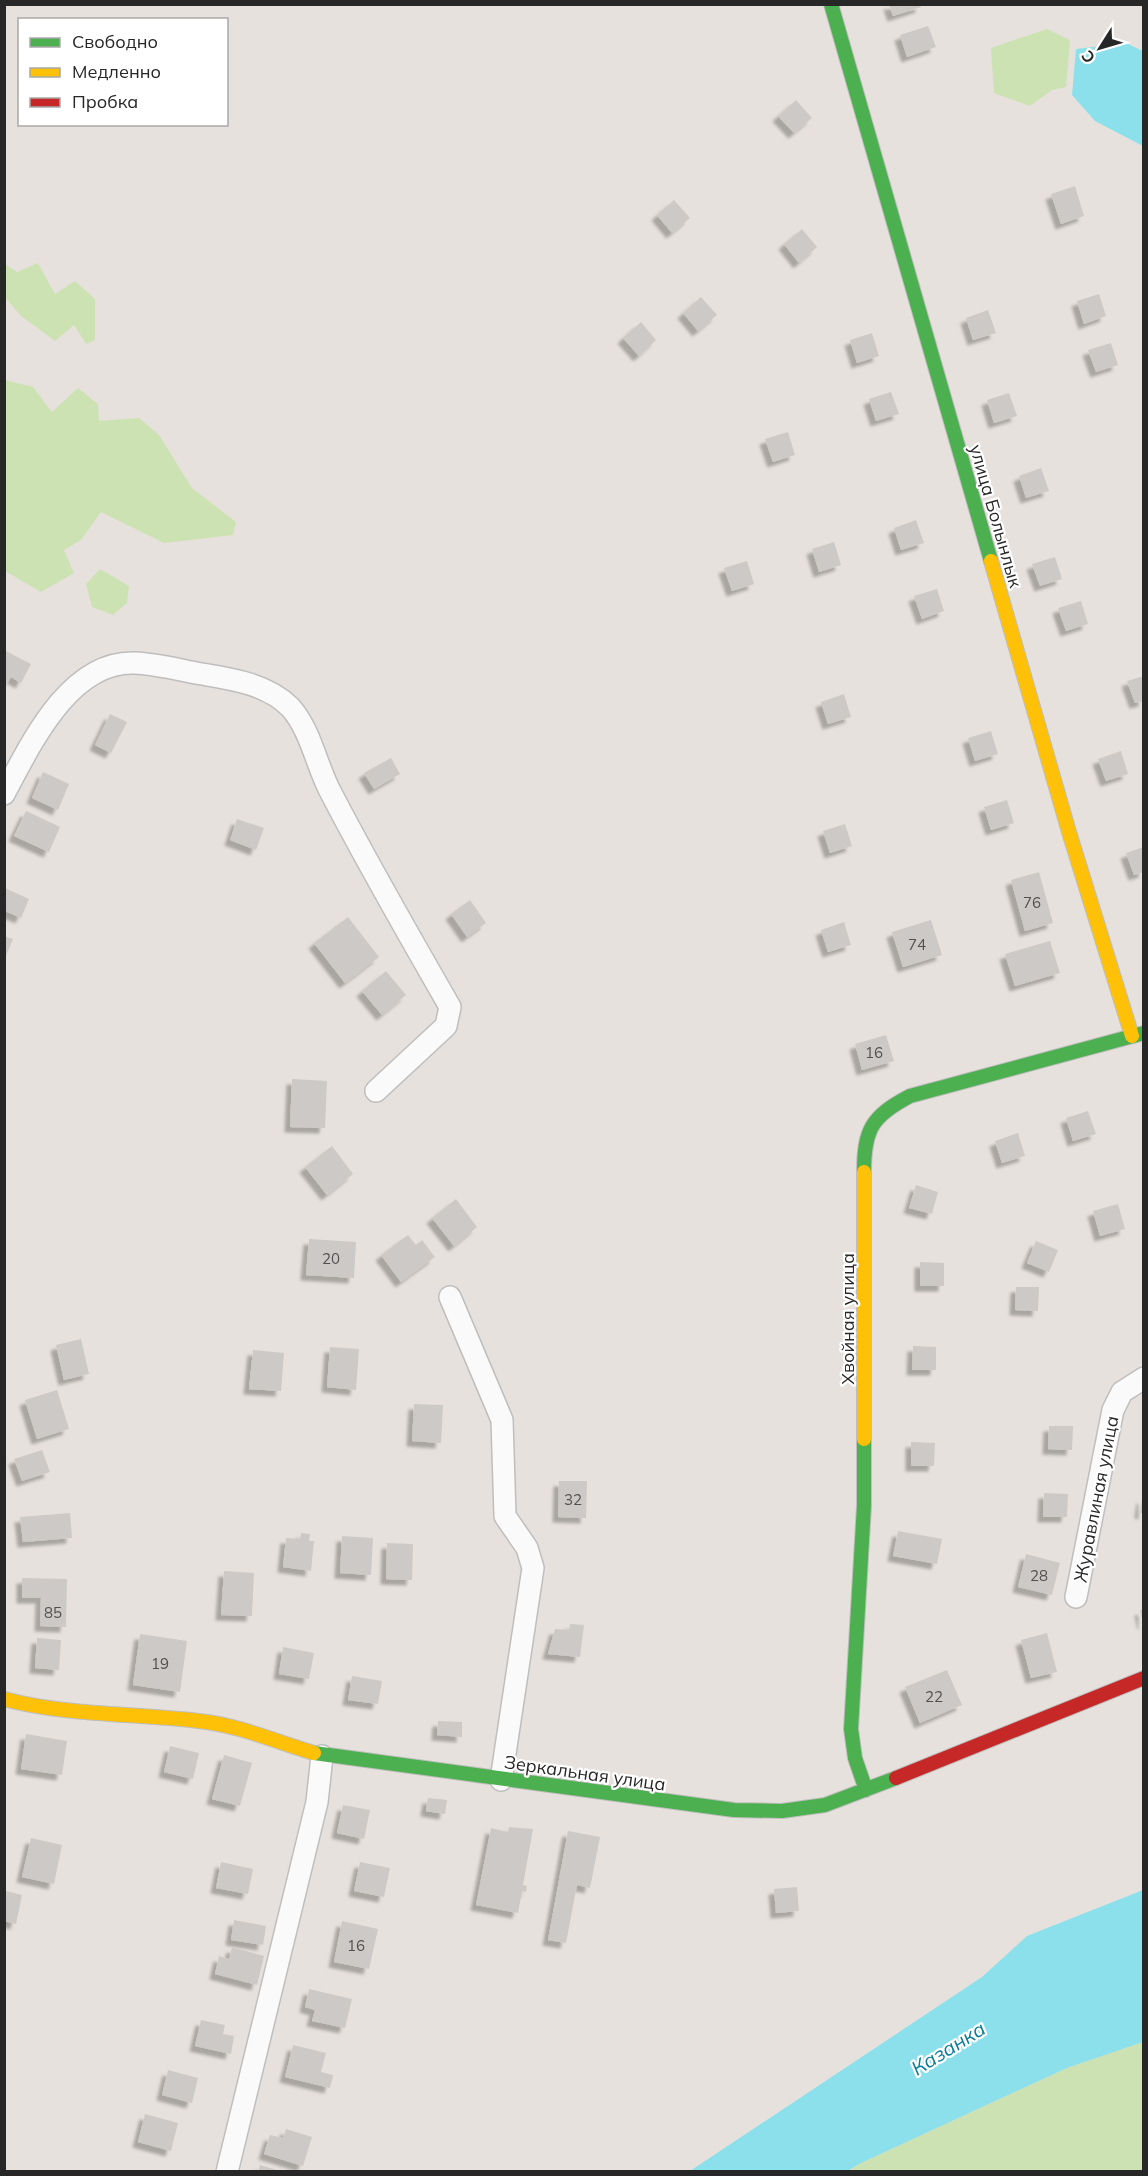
<svg xmlns="http://www.w3.org/2000/svg" width="1148" height="2176" font-family="Mulish,sans-serif">
	<defs>
		<filter id="shadow"><feDropShadow dx="-5.5" dy="5.5" stdDeviation="1.5" flood-color="#0004"/></filter>
	</defs>
	<rect width="100%" height="100%" fill="#e6e1dc"/>
	<!-- green -->
	<path fill="#cde2b3" d="M1047 29 1070 40 1066 87 1052 90 1030 106 994 93 991 48Z
		M38 263 55 294 75 281 95 299V340L86 344 74 325 55 341 20 315 5 297V264L17 272Z
		M5 380 33 387 52 412 78 388 98 404 99 421 139 418 159 435 192 488 236 522 233 535 164 543 101 512 81 540 64 550 74 573 41 592 5 571Z
		M100 569 129 586 127 603 113 615 92 607 86 584Z
		M1143 2042V2171L848 2172 859 2164 1067 2068Z"/>
	<!-- water -->
	<path fill="#8ce0eb" d="M1126 43 1143 51V146L1095 121 1072 95 1076 49Z
		M1143 1890V2042L1067 2068 859 2164 848 2171H690L982 1977 1027 1936Z"/>
	<!-- building -->
	<path fill="#cdc9c6" filter="url(#shadow)" d="M889 4H921V7L893 16Z
		M928 26 936 47 907 57 900 35Z
		M796 100 812 118 794 133 778 116Z
		M1075 186 1084 216 1061 224 1051 194Z
		M674 200 690 218 672 233 657 215Z
		M802 229 817 247 799 263 784 244Z
		M1099 294 1106 316 1084 324 1077 301Z
		M701 297 717 315 698 331 683 313Z
		M988 310 996 333 973 340 966 318Z
		M641 322 656 340 639 356 623 338Z
		M872 333 879 356 857 363 850 340Z
		M1111 343 1118 365 1096 372 1088 350Z
		M891 392 899 414 876 421 869 399Z
		M1009 393 1017 416 994 423 987 400Z
		M788 432 795 455 773 462 765 439Z
		M1041 468 1049 491 1026 498 1019 476Z
		M916 520 924 543 901 550 894 528Z
		M834 542 841 565 819 572 812 549Z
		M1055 557 1062 579 1040 586 1032 564Z
		M747 561 754 584 732 591 724 568Z
		M937 589 944 611 922 619 914 596Z
		M1081 601 1088 624 1066 631 1058 608Z
		M4 650 31 664 21 683 11 677 7 684 4 683Z
		M1144 676V701L1135 703 1127 681Z
		M844 694 851 717 828 724 821 702Z
		M110 714 127 722 111 753 95 745Z
		M991 731 998 754 975 761 968 738Z
		M1121 751 1128 774 1106 781 1098 759Z
		M391 758 400 774 374 789 364 773Z
		M43 772 69 784 58 810 32 798Z
		M1007 800 1014 823 991 830 984 807Z
		M26 811 60 827 49 852 14 836Z
		M237 819 264 828 256 850 230 840Z
		M845 824 852 846 830 853 823 831Z
		M1144 847V872L1134 875 1126 853Z
		M1039 872 1053 923 1025 931 1011 880Z
		M5 888 29 899 21 918 5 911Z
		M470 900 486 923 467 937 451 914Z
		M348 917 379 957 345 983 314 943Z
		M931 920 942 955 903 967 892 932Z
		M844 922 851 945 828 952 821 930Z
		M4 936 13 939 5 958H4Z
		M1050 941 1060 973 1015 986 1005 954Z
		M386 971 406 995 382 1015 362 991Z
		M886 1035 894 1061 862 1070 855 1044Z
		M292 1079 327 1081 325 1128 290 1127Z
		M1088 1111 1096 1134 1073 1141 1066 1118Z
		M1018 1133 1025 1156 1002 1163 995 1141Z
		M332 1146 353 1174 327 1195 305 1167Z
		M916 1185 938 1192 932 1214 909 1208Z
		M456 1199 477 1227 454 1246 432 1218Z
		M1118 1204 1125 1229 1100 1236 1093 1211Z
		M408 1235 416 1245 422 1240 435 1257 401 1282 381 1255Z
		M309 1239 356 1242 354 1278 306 1275Z
		M1036 1241 1058 1250 1049 1272 1027 1263Z
		M920 1262 944 1263V1286H920Z
		M1016 1287H1039L1038 1311 1015 1310Z
		M81 1339 89 1374 64 1380 56 1345Z
		M913 1346 936 1347V1370H912Z
		M330 1347 359 1349 356 1390 327 1387Z
		M253 1350 284 1353 281 1391 249 1389Z
		M57 1390 69 1429 37 1439 25 1400Z
		M414 1404 443 1405 441 1443 412 1441Z
		M1049 1426H1073L1072 1450 1048 1449Z
		M911 1442 935 1443 934 1466H911Z
		M42 1450 50 1472 22 1481 14 1459Z
		M559 1481H587L586 1518 558 1517Z
		M1044 1493 1068 1494 1067 1517H1043Z
		M1142 1498 1144 1499V1514L1140 1513Z
		M70 1513 72 1538 23 1542 20 1517Z
		M898 1531 942 1539 937 1564 893 1556Z
		M301 1533 310 1534 309 1541H314L311 1571 283 1567 286 1538 300 1539Z
		M342 1536 373 1538 371 1575 340 1573Z
		M387 1543 413 1544 412 1580 386 1579Z
		M1026 1554 1060 1563 1052 1595 1018 1587Z
		M224 1571 254 1573 252 1616 221 1615Z
		M22 1578 67 1579 66 1627 40 1626 41 1598H22Z
		M1140 1610H1144V1624H1143Z
		M570 1624 584 1625 580 1657 548 1654 555 1629 569 1630Z
		M1047 1633 1057 1672 1031 1678 1021 1640Z
		M140 1634 187 1641 180 1692 133 1685Z
		M37 1638 61 1640 59 1670 35 1668Z
		M283 1647 314 1653 309 1679 279 1674Z
		M947 1670 962 1705 920 1723 905 1687Z
		M352 1676 382 1681 378 1704 348 1700Z
		M438 1721 462 1722V1737L437 1735Z
		M26 1734 67 1741 62 1775 21 1769Z
		M170 1746 199 1753 193 1779 164 1772Z
		M224 1755 252 1763 240 1806 212 1799Z
		M428 1798 447 1800 445 1814 426 1811Z
		M343 1805 370 1810 364 1839 337 1833Z
		M509 1827 533 1829 523 1885 527 1886 526 1892 522 1891 518 1913 476 1905 491 1828 508 1832Z
		M568 1831 600 1837 590 1888 577 1885 566 1943 548 1940Z
		M31 1838 62 1845 54 1884 22 1877Z
		M221 1862 253 1869 248 1894 216 1888Z
		M360 1862 390 1868 384 1897 354 1891Z
		M797 1887 799 1911 776 1913 774 1889Z
		M6 1891 22 1895 16 1924 4 1921Z
		M234 1920 266 1926 263 1945 231 1940Z
		M342 1921 378 1929 369 1969 334 1962Z
		M232 1947 264 1956 257 1985 215 1974 219 1956 229 1959Z
		M309 1989 352 1999 345 2028 312 2021 315 2010 305 2007Z
		M201 2020 225 2025 223 2034 234 2036 231 2054 195 2046Z
		M293 2045 326 2053 321 2072 333 2075 330 2088 285 2077Z
		M168 2070 198 2078 192 2103 162 2095Z
		M145 2114 178 2123 171 2151 138 2142Z
		M286 2129 312 2137 303 2166 264 2154 270 2135 283 2138Z
		M260 2165 280 2171V2172H258Z"/>
	<g fill="none" stroke-linecap="round" stroke-linejoin="round">
		<!-- street casing -->
		<g stroke="#bfbebe" stroke-width="24">
			<path id="street" d="M4 794C30 746 69 660 135 663 157 664 180 670 202 674 232 679 267 684 290 707 310 729 316 763 329 789 367 863 409 935 450 1007L446 1026 376 1091
				M450 1297 502 1420 505 1516 527 1548 533 1568 501 1780
				M1076 1597 1113 1410 1122 1392 1144 1378
				M227 2172 317 1802 322 1756"/>
		</g>
		<!-- fast casing -->
		<g stroke="#bfbebe" stroke-width="16">
			<path id="fast" d="M831 4 991 561
				M864 1172C864 1129 872 1116 910 1096L1144 1033
				M864 1439V1506L851 1729 855 1758 866 1790
				M314 1753 734 1810 782 1811 825 1805 896 1778"/>
		</g>
		<!-- slow casing -->
		<g stroke="#bfbebe" stroke-width="16">
			<path id="slow" d="M991 561 1069 832 1132 1036
				M864 1172V1439
				M4 1699C68 1716 134 1713 199 1721 238 1725 277 1742 314 1753"/>
		</g>
		<!-- jam casing -->
		<g stroke="#bfbebe" stroke-width="16">
			<path id="jam" d="M896 1778 1144 1678"/>
		</g>
		<!-- street -->
		<use href="#street" stroke="#fbfafa" stroke-width="21"/>
		<!-- fast -->
		<use href="#fast" stroke="#4caf50" stroke-width="14"/>
		<!-- slow -->
		<use href="#slow" stroke="#ffc107" stroke-width="14"/>
		<!-- jam -->
		<use href="#jam" stroke="#c62828" stroke-width="14"/>
	</g>
	<g text-anchor="middle" dominant-baseline="central" stroke-width="4.5" stroke-linejoin="round" paint-order="stroke">
		<!-- number labels -->
		<g font-size="15" fill="#515050">
			<text x="1032" y="902">76</text>
			<text x="917" y="944">74</text>
			<text x="874" y="1052">16</text>
			<text x="331" y="1258">20</text>
			<text x="573" y="1499">32</text>
			<text x="1039" y="1575">28</text>
			<text x="53" y="1612">85</text>
			<text x="160" y="1663">19</text>
			<text x="934" y="1696">22</text>
			<text x="356" y="1945">16</text>
		</g>
		<!-- street labels -->
		<g font-size="18" fill="#272727" stroke="#fff">
			<text transform="translate(996 516) rotate(74)">улица Болынлык</text>
			<text transform="translate(847 1319) rotate(-90)">Хвойная улица</text>
			<text transform="translate(1096 1499) rotate(-79)">Журавлиная улица</text>
			<text transform="translate(585 1773) rotate(8)">Зеркальная улица</text>
		</g>
		<!-- water labels -->
		<g font-size="20" font-style="italic" fill="#0a7b98" stroke="#fff">
			<text transform="translate(948 2048) rotate(-32)">Казанка</text>
		</g>
	</g>
	<!-- border -->
	<rect width="1148" height="2176" fill="none" stroke="#272727" stroke-width="12"/>
	<!-- legend -->
	<rect x="18" y="18" width="210" height="108" fill="#ffffff" stroke="#a9a9a9" stroke-width="1.5"/>
	<rect x="30" y="38" width="30" height="9" fill="#4caf50" stroke="#a9a9a9" stroke-width="1.5"/>
	<text x="72" y="48" font-size="18" fill="#272727">Свободно</text>
	<rect x="30" y="68" width="30" height="9" fill="#ffc107" stroke="#a9a9a9" stroke-width="1.5"/>
	<text x="72" y="78" font-size="18" fill="#272727">Медленно</text>
	<rect x="30" y="98" width="30" height="9" fill="#c62828" stroke="#a9a9a9" stroke-width="1.5"/>
	<text x="72" y="108" font-size="18" fill="#272727">Пробка</text>
	<!-- north arrow -->
	<g transform="translate(1100 48) rotate(233)" stroke="#ffffff" stroke-width="4.5" paint-order="stroke">
	<path d="M0-4.5L10 22L0 15L-10 22Z" fill="#272727"/>
	<text y="-9" font-size="16" font-weight="bold" text-anchor="middle" fill="#272727">С</text>
	</g>
</svg>
